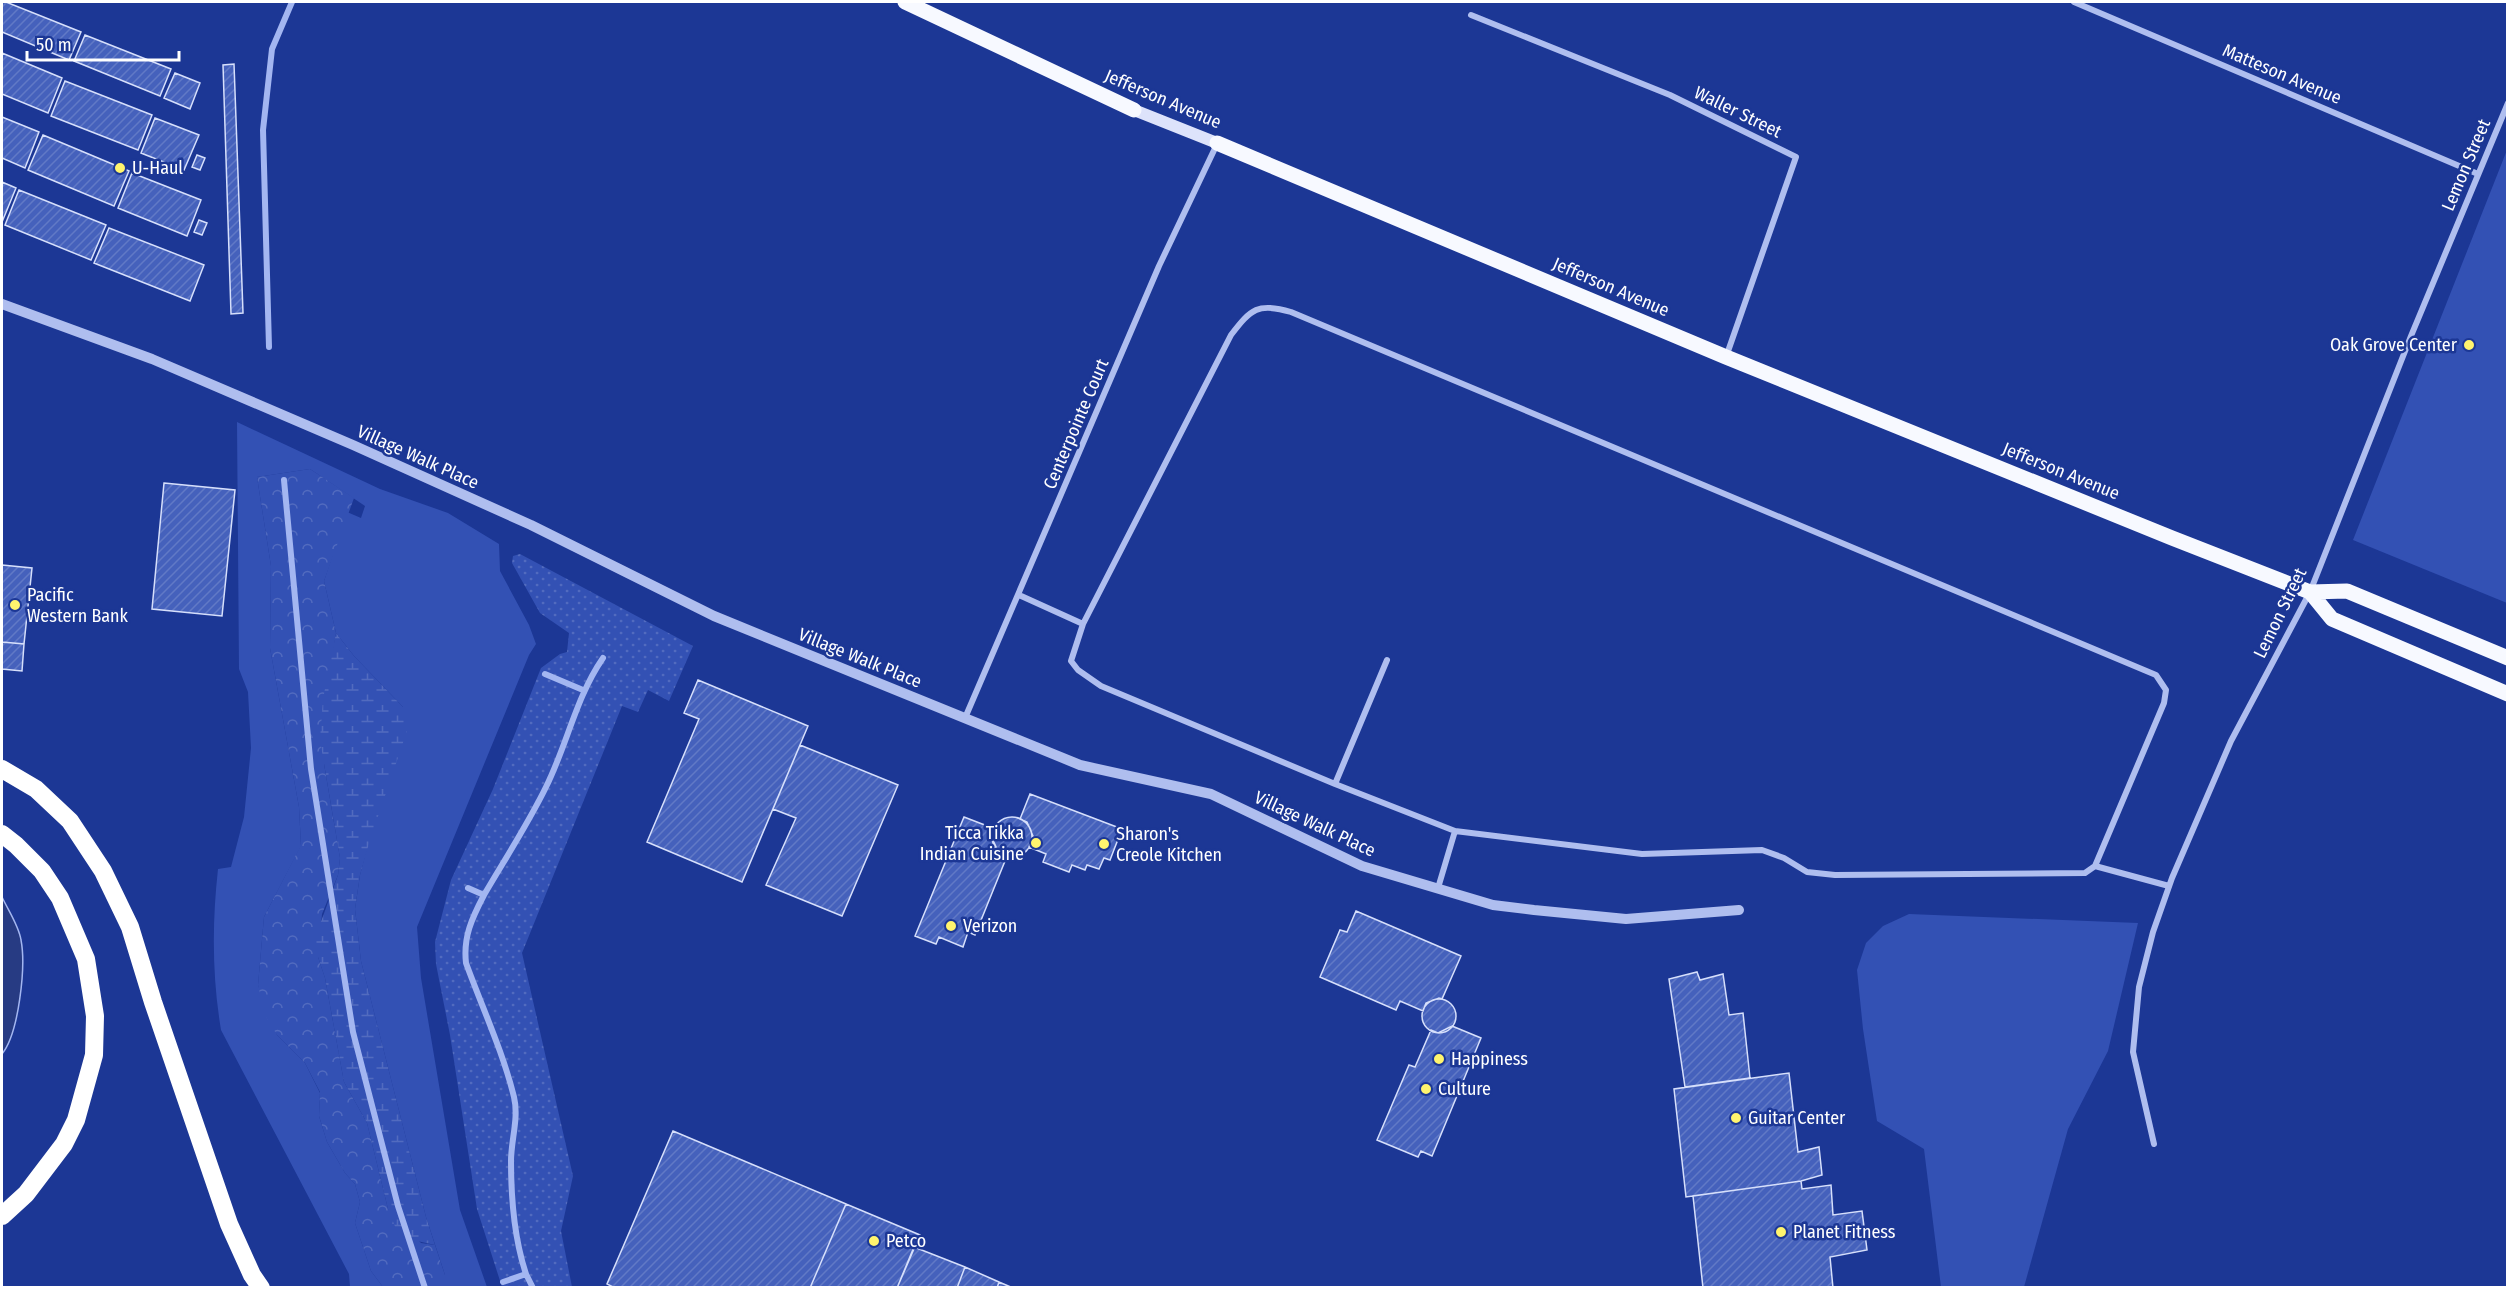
<svg xmlns="http://www.w3.org/2000/svg" width="2509" height="1289" font-family="'Fira Sans Condensed',sans-serif">
	<defs>
		<pattern id="forest-crowns" width="20" height="18" patternUnits="userSpaceOnUse" patternTransform="scale(1.5)"><rect width="20" height="18" fill="#3351b4"/><path d="M2 6a3 3 0 1 1 6 0M12 15a3 3 0 1 1 6 0" fill="none" stroke="#526bbf"/></pattern>
		<pattern id="wetland-marsh" width="20" height="14" patternUnits="userSpaceOnUse" patternTransform="scale(1.5)"><rect width="20" height="14" fill="#3351b4"/><path d="M1 5h8M5 5V1M11 12h8M15 12V8" fill="none" stroke="#526bbf"/></pattern>
		<pattern id="garden-dots" width="8" height="8" patternUnits="userSpaceOnUse" patternTransform="scale(1.5)"><rect width="8" height="8" fill="#3351b4"/><path d="M2 2h.1M6 6h.1" fill="none" stroke="#526bbf" stroke-width="1.8" stroke-linecap="round"/></pattern>
		<pattern id="building-hatch" width="6" height="6" patternUnits="userSpaceOnUse" patternTransform="scale(1.5)"><rect width="6" height="6" fill="#4561bc"/><path d="M-1 1l2-2M0 6l6-6M5 7l2-2" fill="none" stroke="#6179c6"/></pattern>
	</defs>
	<rect width="100%" height="100%" fill="#1c3795"/>
	<!-- green -->
	<path fill="#3351b4" d="M2507 150 2508 603H2507L2353 540Z
		M237 422 380 489 448 513 499 544 500 571 529 625 536 644 529 655 417 927 421 978 460 1210 487 1287H445V1275L426 1217 361 961 355 909 360 875 403 707 354 656 336 633 324 581 347 512 361 518 365 506 310 469 257 477 271 566 270 648 299 807 301 846 264 917 258 985 277 1035 305 1063 320 1093 319 1116 327 1142 345 1173 355 1184 360 1202 355 1223 371 1271 383 1287H350L349 1274 221 1030C212 976 212 923 218 869L231 867 244 817 251 748 248 692 239 669Z
		M1909 914 2138 923 2108 1051 2068 1129 2024 1287H1941L1924 1149 1877 1121 1863 1029 1857 970 1866 943 1883 926Z"/>
	<!-- forest -->
	<path fill="url(#forest-crowns)" d="M310 469 354 498 324 581 336 633 332 659 324 764 340 858 338 875 322 914 318 957 325 978 344 1082 367 1123 388 1209 421 1243 435 1245 445 1275V1287H383L371 1271 355 1223 360 1202 355 1184 345 1173 327 1142 319 1116 320 1092 305 1063 277 1035 265 1015 258 985 264 917 301 845 299 807 270 648 271 566 257 477Z"/>
	<!-- wetland -->
	<path fill="url(#wetland-marsh)" d="M336 633 354 656 403 707 407 731 370 840 360 875 355 909 361 961 426 1217 435 1245 404 1238 396 1229 388 1209 367 1123 344 1082 325 978 318 957 315 938 338 875 340 858 320 740 323 699Z"/>
	<!-- garden -->
	<path fill="url(#garden-dots)" d="M520 554 693 646 669 701 648 690 638 712 622 706 522 953 573 1176 561 1231 572 1287H502L477 1209 450 1035 436 964 435 942 451 880 493 789 541 668 560 654 567 652 569 633 540 613 512 563 513 556Z"/>
	<!-- water -->
	<path fill="#273b83" stroke="#a3b6f1" stroke-width="1.5" d="M2 897C8 910 19 926 21 940 26 966 19 1033 2 1054Z"/>
	<g fill="none" stroke-linecap="round" stroke-linejoin="round">
		<!-- stream -->
		<path stroke="#a3b6f1" stroke-width="6" d="M269 347 263 130 272 49 292 2
			M284 480 311 769 353 1032 398 1206 425 1288
			M545 674 583 690
			M468 888 484 895C505 859 528 824 546 787 567 745 576 697 603 658
			M484 895C472 918 463 937 466 963 482 1007 503 1052 514 1097 519 1118 511 1140 511 1161 511 1199 514 1238 526 1274
			M503 1282 526 1274 533 1288"/>
	</g>
	<!-- building -->
	<path fill="url(#building-hatch)" stroke="#d6dffb" stroke-width="1.5" d="M2 2H6L81 32 69 60 2 32Z
		M85 35 171 69 160 96 74 61Z
		M2 53 62 78 48 113 2 94Z
		M234 64 243 313 231 314 223 65Z
		M175 73 200 83 190 109 164 98Z
		M65 81 152 115 138 150 51 116Z
		M2 117 39 132 25 168 2 158Z
		M155 118 199 135 184 170 141 153Z
		M43 135 129 171 114 206 28 170Z
		M197 155 205 158 200 170 192 167Z
		M132 173 201 200 187 236 118 208Z
		M2 182 16 188 2 222Z
		M19 190 106 225 91 260 5 225Z
		M199 220 207 223 202 235 194 232Z
		M109 228 204 265 190 301 94 263Z
		M164 483 235 490 222 616 152 609Z
		M2 565 32 568 24 644 2 642Z
		M2 642 24 644 22 671 2 669Z
		M698 680 808 726 742 882 647 842 699 719 684 713Z
		M800 745 898 785 842 916 766 885 796 818 773 809Z
		M1030 794 1122 829 1110 860 1104 858 1099 869 1087 865 1085 870 1072 865 1069 872 1043 862 1046 854 1029 847 1033 836 1027 822 1020 819Z
		M964 817 995 829 991 836 998 851 1007 856 975 935 968 932 963 947 939 937 936 944 915 936Z
		M992 837a20 20 0 1 1 40 0a20 20 0 1 1-40 0Z
		M1356 911 1461 956 1442 999 1439 998 1426 1003 1423 1011 1400 1001 1396 1010 1320 977 1340 930 1347 932Z
		M1697 972 1700 980 1723 974 1729 1015 1743 1013 1750 1078 1685 1087 1669 979Z
		M1422 1016a17 17 0 1 1 34 0a17 17 0 1 1-34 0Z
		M1452 1026 1481 1038 1432 1156 1421 1151 1418 1157 1377 1140 1409 1065 1415 1067 1431 1030 1438 1033Z
		M1789 1073 1798 1152 1819 1147 1822 1175 1801 1181 1686 1197 1674 1089Z
		M673 1131 846 1204 810 1288H615L607 1284Z
		M1801 1181 1802 1189 1831 1185 1833 1215 1862 1211 1867 1250 1830 1257 1833 1288H1703L1693 1196Z
		M846 1204 920 1235 897 1288H810Z
		M914 1247 965 1267 957 1288H897Z
		M965 1267 999 1282 997 1288H957Z
		M999 1282 1013 1288H997Z"/>
	<g fill="none" stroke-linecap="round" stroke-linejoin="round">
		<!-- minor -->
		<path stroke="#afbeef" stroke-width="6" d="M2074 2 2478 174
			M1471 15 1670 95 1796 157 1726 357
			M1019 595 1083 624 1071 661 1078 670 1101 686 1335 784 1387 660
			M1083 624 1231 335C1251 309 1258 302 1291 312L2156 675 2166 690 2164 703 2095 866 2085 873 1835 875 1807 872 1784 858 1762 850 1642 854 1455 831 1335 784
			M965 718 1159 266 1217 144
			M2095 866 2169 886
			M1438 888 1455 831
			M2154 1144 2133 1052 2139 987 2153 932 2172 878 2231 741 2310 592 2411 336 2508 103"/>
		<!-- tertiary -->
		<path stroke="#afbeef" stroke-width="10" d="M2 304 152 359 353 445 531 525 714 616 1080 765 1211 794 1362 866 1493 905 1534 910 1626 919 1739 910"/>
		<!-- secondary -->
		<path stroke="#dde3fb" stroke-width="12" d="M1134 110 1217 143"/>
		<!-- primary -->
		<path stroke="#f7f9ff" stroke-width="15" d="M905 2 1134 110
			M1217 143 1726 357 2172 538 2310 592 2347 591 2508 658
			M2310 592 2332 619 2508 694"/>
		<!-- motorway -->
		<path stroke="#fff" stroke-width="18" d="M2 769 36 789 70 821 103 871 130 927 153 1002 229 1224 252 1275 261 1288
			M2 834 16 845 42 871 60 898 86 959 95 1016 94 1055 76 1120 64 1144 26 1194 2 1216"/>
	</g>
	<!-- markers -->
	<g fill="#fff46e" stroke="#1c3795" stroke-width="2">
		<circle cx="120" cy="168" r="6"/>
		<circle cx="2469" cy="345" r="6"/>
		<circle cx="15" cy="605" r="6"/>
		<circle cx="1036" cy="843" r="6"/>
		<circle cx="1104" cy="844" r="6"/>
		<circle cx="951" cy="926" r="6"/>
		<circle cx="1439" cy="1059" r="6"/>
		<circle cx="1426" cy="1089" r="6"/>
		<circle cx="1736" cy="1118" r="6"/>
		<circle cx="1781" cy="1232" r="6"/>
		<circle cx="874" cy="1241" r="6"/>
	</g>
	<g text-anchor="middle" dominant-baseline="central" stroke-width="5" stroke-linejoin="round" paint-order="stroke">
		<!-- street labels -->
		<g font-size="18" fill="#fff" stroke="#1c3795">
			<text transform="translate(2282 74) rotate(23)">Matteson Avenue</text>
			<text transform="translate(1163 99) rotate(23)">Jefferson Avenue</text>
			<text transform="translate(1738 112) rotate(26)">Waller Street</text>
			<text transform="translate(2466 165) rotate(-67)">Lemon Street</text>
			<text transform="translate(1611 287) rotate(23)">Jefferson Avenue</text>
			<text transform="translate(1076 424) rotate(-67)">Centerpointe Court</text>
			<text transform="translate(418 457) rotate(24)">Village Walk Place</text>
			<text transform="translate(2061 471) rotate(22)">Jefferson Avenue</text>
			<text transform="translate(2280 613) rotate(-64)">Lemon Street</text>
			<text transform="translate(860 658) rotate(22)">Village Walk Place</text>
			<text transform="translate(1315 824) rotate(25)">Village Walk Place</text>
		</g>
		<!-- poi labels -->
		<g font-size="18" fill="#fff" stroke="#1c3795" text-anchor="start">
			<text x="132" y="168">U-Haul</text>
			<text x="2457" y="345" text-anchor="end">Oak Grove Center</text>
			<text x="27" y="595">Pacific<tspan x="27" dy="21">Western Bank</tspan></text>
			<text x="1024" y="833" text-anchor="end">Ticca Tikka<tspan x="1024" dy="21">Indian Cuisine</tspan></text>
			<text x="1116" y="834">Sharon's<tspan x="1116" dy="21">Creole Kitchen</tspan></text>
			<text x="963" y="926">Verizon</text>
			<text x="1451" y="1059">Happiness</text>
			<text x="1438" y="1089">Culture</text>
			<text x="1748" y="1118">Guitar Center</text>
			<text x="1793" y="1232">Planet Fitness</text>
			<text x="886" y="1241">Petco</text>
		</g>
	</g>
	<!-- border -->
	<rect width="2509" height="1289" fill="none" stroke="#ffffff" stroke-width="6"/>
	<!-- scale -->
	<path d="M27 51v9h152v-9" fill="none" stroke="#ffffff" stroke-width="3"/>
	<text x="36" y="51" font-size="18" fill="#ffffff" stroke="#1c3795" stroke-width="4.5" paint-order="stroke">50 m</text>
</svg>
